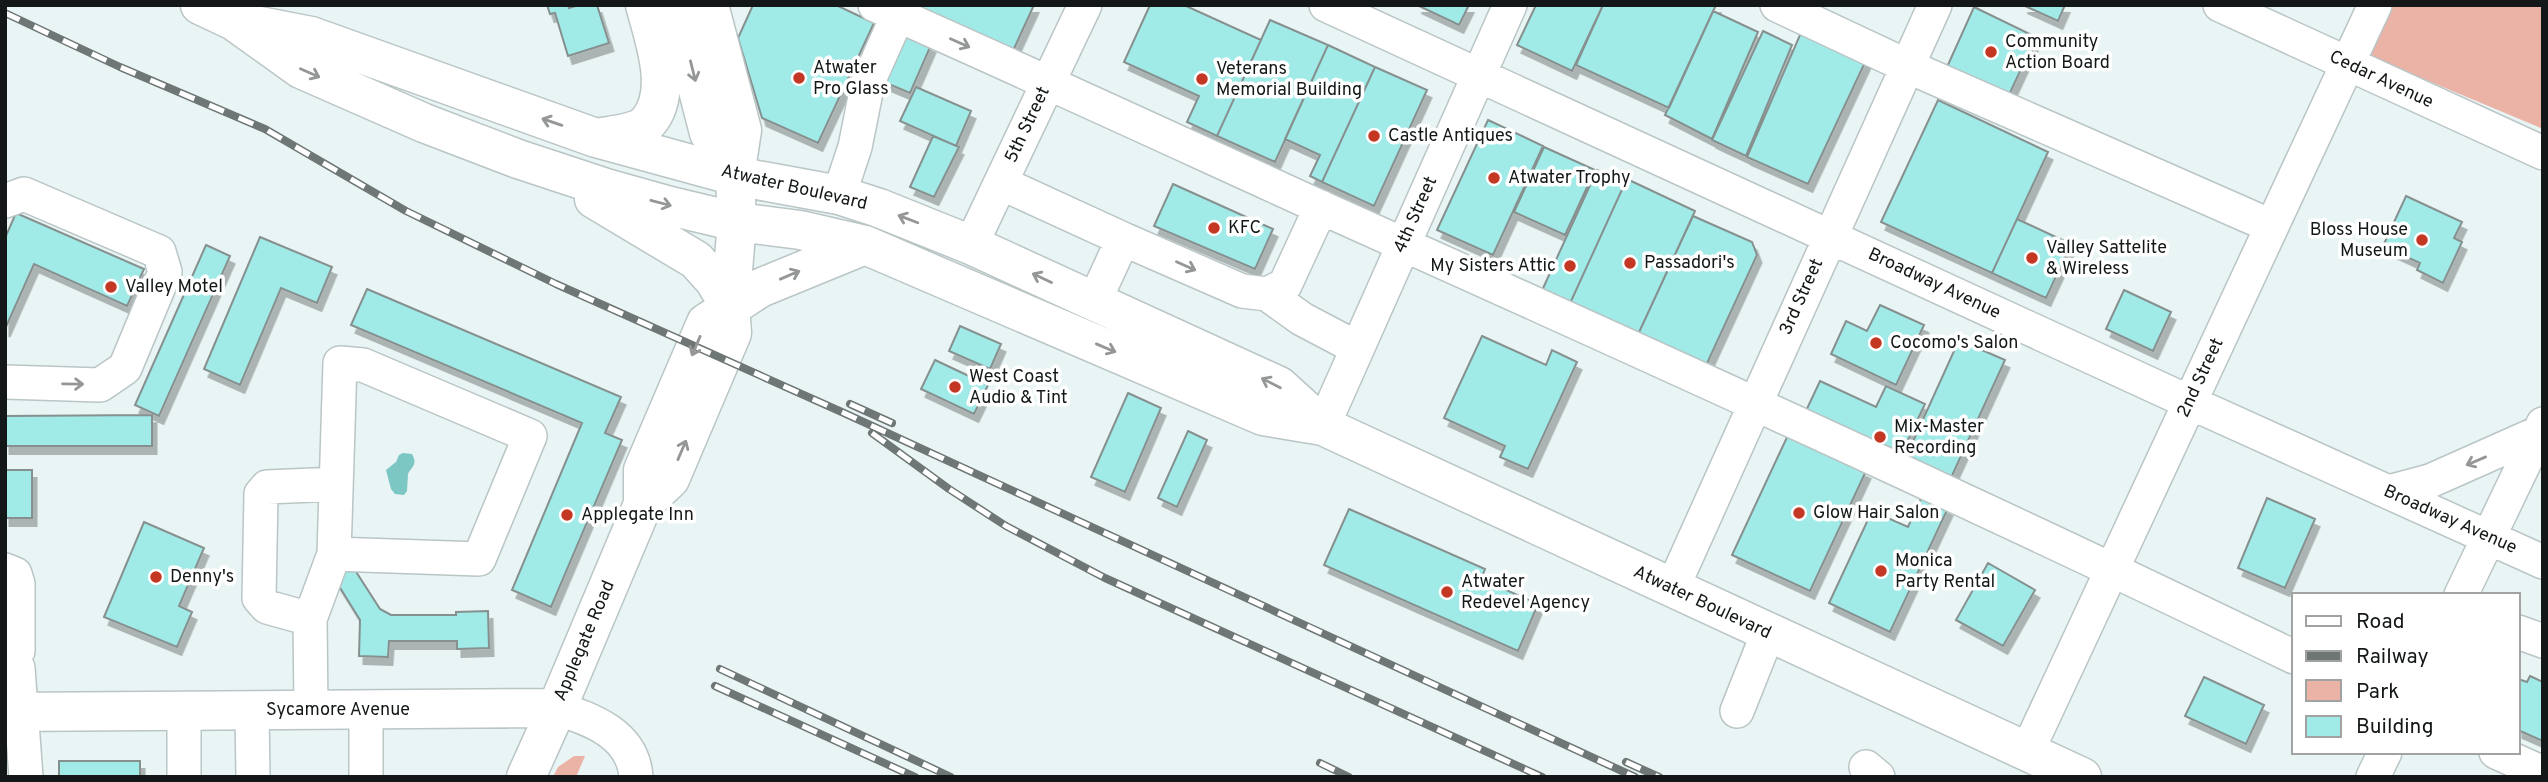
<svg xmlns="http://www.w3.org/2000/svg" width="2548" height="782" font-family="Overpass,sans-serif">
	<defs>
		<filter id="shadow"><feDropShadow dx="4.5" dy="8" stdDeviation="0" flood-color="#0004"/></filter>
	</defs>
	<rect width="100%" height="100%" fill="#e9f4f4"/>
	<!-- green -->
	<path fill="#ebb2a6" d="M2380 5H2543V129L2357 51Z
		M574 756H585L576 777H553L558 767Z"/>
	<!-- water -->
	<path fill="#7cc6c4" d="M403 453 412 454C418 465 412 466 408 474L407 491 404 495 395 494 391 489 386 470 396 462 399 455Z"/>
	<!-- building -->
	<path fill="#a0eae8" stroke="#86908f" stroke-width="2" filter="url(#shadow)" d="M547 5H568L569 8 579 5H597L609 43 568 56 555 13 550 14Z
		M753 5H836L874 23 818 143 762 118 738 38Z
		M907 5H1034L1012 53Z
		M1150 5H1184L1261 40 1217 136 1187 122 1199 96 1124 62Z
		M1417 5H1469L1459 25Z
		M1536 5H1603L1572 71 1517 45Z
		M1603 5H1716L1669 108 1576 65Z
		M2023 5H2065L2058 21Z
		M1974 7 2036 37 2008 97 1947 67Z
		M1713 11 1758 32 1712 139 1665 115Z
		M1270 20 1328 45 1275 162 1217 136Z
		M1803 28 1867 58 1808 184 1747 157Z
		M900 31 931 45 910 93 879 80Z
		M1763 31 1792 45 1746 156 1712 140Z
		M1328 45 1375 67 1322 182 1310 176 1320 155 1285 139Z
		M1375 67 1427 90 1374 206 1322 182Z
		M916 87 971 111 956 146 900 121Z
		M1938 100 2048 152 1992 273 1881 222Z
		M1488 120 1543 146 1493 255 1437 230Z
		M933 136 959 147 934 197 910 187Z
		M1544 147 1595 170 1565 235 1514 212Z
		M1597 170 1625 183 1567 310 1539 297Z
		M1629 180 1695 211 1635 341 1567 310 1625 183 1627 184Z
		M1173 184 1273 229 1255 269 1154 226Z
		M2406 196 2462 222 2454 238 2462 242 2443 283 2417 270 2420 263 2383 246Z
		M16 213 144 269 127 306 34 264 5 329V238Z
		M1693 216 1752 242 1757 255 1703 372 1635 341Z
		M2017 219 2071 244 2046 298 1992 273Z
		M260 237 332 267 317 303 281 288 240 385 204 369Z
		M206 245 230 256 159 416 135 405Z
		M367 289 621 397 605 433 622 440 551 607 512 590 582 423 351 325Z
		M367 289 621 397 605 433 622 440 551 607 512 590 582 423 351 325Z
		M2124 290 2171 312 2153 351 2106 329Z
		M1880 305 1924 325 1896 385 1831 354 1846 321 1867 331Z
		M960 326 1001 344 990 369 949 351Z
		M1482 336 1546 365 1552 350 1577 362 1528 469 1500 457 1505 446 1444 418Z
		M1959 340 2005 360 1950 480 1905 459Z
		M935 360 988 385 974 414 921 389Z
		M1820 381 1876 407 1886 386 1925 404 1899 459 1804 415Z
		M1128 393 1161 408 1125 492 1091 477Z
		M152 415V446H5V416Z
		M1188 431 1207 440 1177 507 1158 498Z
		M1788 435 1866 471 1810 591 1732 555Z
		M5 470H32V518H5Z
		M1922 496 1948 508 1890 632 1829 603 1872 511 1908 527Z
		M2267 498 2315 519 2285 588 2238 568Z
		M1349 509 1485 569 1481 579 1538 604 1518 651 1324 565Z
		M144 522 204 548 179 606 192 612 177 647 104 617Z
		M1988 563 2035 590 2003 646 1956 620Z
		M353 567 380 609 391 615H456V612L488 611 489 648 457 649V641H389L388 657 359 656 360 620 334 578Z
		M2530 676 2543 682V741L2518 730V679L2527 682Z
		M2204 677 2264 705 2246 744 2185 716Z
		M59 761H140V777H59Z"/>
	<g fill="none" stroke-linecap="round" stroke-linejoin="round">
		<!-- minor casing -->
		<g stroke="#bac5c5" stroke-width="36">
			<path id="minor" d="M875 5C1024 71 1171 139 1318 206 1645 353 1972 501 2294 657
				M1326 5 2189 402 2543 562
				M1777 5 1907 66 2271 226
				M2220 5 2543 153
				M1001 183 1123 239 1094 302
				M839 195 855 147 868 82 898 15
				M5 201 24 194 159 252 165 272 125 368 100 385 5 382
				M1123 239 1242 291 1267 294 1285 285 1321 207
				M971 245 1085 5
				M1267 294 1302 319 1357 348
				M1323 426 1510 5
				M2389 492 2430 481 2538 433
				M5 570 15 574 18 584V651L11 662
				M1672 589 1935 5
				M2461 595 2543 424
				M310 619 267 607 259 598 261 494 267 487 336 484
				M2518 632 2543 641
				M5 662H11L18 668 26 777
				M557 708C592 720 633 734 636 777
				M311 710 310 619 334 554 479 559 530 436 363 365 340 363 334 554
				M366 710V777
				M252 711 253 777
				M1737 711 1768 633
				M184 712V777
				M2027 752 2375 5
				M2496 752 2543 773
				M1866 767 1878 777
				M2373 777 2385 752"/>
		</g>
		<!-- major casing -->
		<g stroke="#bac5c5" stroke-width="41">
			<path id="major" d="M200 5 234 21 301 69 424 123 518 159 606 188 670 206 737 222 800 230 865 245 1263 416 1323 426 2082 777
				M676 5 709 133 735 176
				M245 23 311 36 596 138 735 176 839 195 879 208 971 245 1279 386 1323 426
				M596 138C611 135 638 134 648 122 674 92 654 39 645 5
				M594 199 696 260 714 280 730 306
				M643 504 670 479 732 333 730 306 737 222 735 176 742 130 709 5
				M5 712 557 708
				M526 777 557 708 643 504V470L706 323 760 288 865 245"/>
		</g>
		<!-- minor -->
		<use href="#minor" stroke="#fff" stroke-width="33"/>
		<!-- major -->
		<use href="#major" stroke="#fff" stroke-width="38"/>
		<!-- rail casing -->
		<g stroke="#6f7676" stroke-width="8">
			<path id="rail" d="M5 13 120 67 265 129 406 211 556 284 844 413 1635 777
				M850 404 892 423
				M872 433 949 489 1006 526 1105 578 1542 777
				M720 669 951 777
				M715 686 915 777
				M1626 762 1659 777
				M1320 763 1349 777"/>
		</g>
		<!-- rail -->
		<use href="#rail" stroke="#fff" stroke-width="5" stroke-dasharray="16" stroke-linecap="butt"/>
	</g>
	<!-- one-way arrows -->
	<defs><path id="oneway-shaft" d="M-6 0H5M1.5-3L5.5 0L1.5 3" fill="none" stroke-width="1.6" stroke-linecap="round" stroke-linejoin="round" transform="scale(1.75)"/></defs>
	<g stroke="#959797">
		<use href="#oneway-shaft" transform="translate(960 43) rotate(24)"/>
		<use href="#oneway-shaft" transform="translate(693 71) rotate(76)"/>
		<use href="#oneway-shaft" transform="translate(310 73) rotate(24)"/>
		<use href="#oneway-shaft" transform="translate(552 122) rotate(-161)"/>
		<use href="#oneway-shaft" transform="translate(661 203) rotate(15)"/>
		<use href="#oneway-shaft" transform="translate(908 219) rotate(-159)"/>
		<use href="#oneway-shaft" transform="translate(1186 266) rotate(24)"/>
		<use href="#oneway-shaft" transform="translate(790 275) rotate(-23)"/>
		<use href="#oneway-shaft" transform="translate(1042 278) rotate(-155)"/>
		<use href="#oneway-shaft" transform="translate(696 346) rotate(113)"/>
		<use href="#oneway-shaft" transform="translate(1106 348) rotate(23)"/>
		<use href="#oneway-shaft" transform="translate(1271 383) rotate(-153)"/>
		<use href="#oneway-shaft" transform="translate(73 384) rotate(1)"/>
		<use href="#oneway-shaft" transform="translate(682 450) rotate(-67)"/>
		<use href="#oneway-shaft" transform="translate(2476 461) rotate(157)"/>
	</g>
	<!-- markers -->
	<g fill="#c33723" stroke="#fff" stroke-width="2.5">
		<circle cx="1991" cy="52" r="7"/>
		<circle cx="799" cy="78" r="7"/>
		<circle cx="1202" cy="79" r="7"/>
		<circle cx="1374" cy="136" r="7"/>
		<circle cx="1494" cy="178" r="7"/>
		<circle cx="1214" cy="228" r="7"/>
		<circle cx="2422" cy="240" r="7"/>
		<circle cx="2032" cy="258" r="7"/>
		<circle cx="1630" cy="263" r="7"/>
		<circle cx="1570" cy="266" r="7"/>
		<circle cx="111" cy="287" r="7"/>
		<circle cx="1876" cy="343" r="7"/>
		<circle cx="955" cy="387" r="7"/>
		<circle cx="1880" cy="437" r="7"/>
		<circle cx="1799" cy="513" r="7"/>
		<circle cx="567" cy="515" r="7"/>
		<circle cx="1881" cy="571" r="7"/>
		<circle cx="156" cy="577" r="7"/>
		<circle cx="1447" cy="592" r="7"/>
	</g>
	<g text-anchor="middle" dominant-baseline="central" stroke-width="7" stroke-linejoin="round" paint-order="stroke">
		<!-- poi labels -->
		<g font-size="18" fill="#131717" stroke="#fff" text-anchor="start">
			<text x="2005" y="42">Community<tspan x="2005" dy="21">Action Board</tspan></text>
			<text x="813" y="68">Atwater<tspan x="813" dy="21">Pro Glass</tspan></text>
			<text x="1216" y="69">Veterans<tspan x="1216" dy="21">Memorial Building</tspan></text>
			<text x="1388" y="136">Castle Antiques</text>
			<text x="1508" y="178">Atwater Trophy</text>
			<text x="1228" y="228">KFC</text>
			<text x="2408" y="230" text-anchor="end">Bloss House<tspan x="2408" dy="21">Museum</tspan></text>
			<text x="2046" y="248">Valley Sattelite<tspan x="2046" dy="21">&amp; Wireless</tspan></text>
			<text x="1644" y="263">Passadori's</text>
			<text x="1556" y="266" text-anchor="end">My Sisters Attic</text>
			<text x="125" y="287">Valley Motel</text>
			<text x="1890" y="343">Cocomo's Salon</text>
			<text x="969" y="377">West Coast<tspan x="969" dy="21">Audio &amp; Tint</tspan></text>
			<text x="1894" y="427">Mix-Master<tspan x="1894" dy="21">Recording</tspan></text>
			<text x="1813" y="513">Glow Hair Salon</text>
			<text x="581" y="515">Applegate Inn</text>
			<text x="1895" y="561">Monica<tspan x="1895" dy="21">Party Rental</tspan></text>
			<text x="170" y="577">Denny's</text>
			<text x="1461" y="582">Atwater<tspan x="1461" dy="21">Redevel Agency</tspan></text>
		</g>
		<!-- street labels -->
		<g font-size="18" fill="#131717" stroke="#fff">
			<text transform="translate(2381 80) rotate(25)">Cedar Avenue</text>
			<text transform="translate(1028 125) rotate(-65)">5th Street</text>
			<text transform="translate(794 188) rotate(13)">Atwater Boulevard</text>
			<text transform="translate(1416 215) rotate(-66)">4th Street</text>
			<text transform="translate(1934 284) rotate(25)">Broadway Avenue</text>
			<text transform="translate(1802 297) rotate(-66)">3rd Street</text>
			<text transform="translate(2201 378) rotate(-65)">2nd Street</text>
			<text transform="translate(2450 520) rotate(24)">Broadway Avenue</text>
			<text transform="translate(1702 603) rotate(25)">Atwater Boulevard</text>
			<text transform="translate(585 641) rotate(-67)">Applegate Road</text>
			<text x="338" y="710">Sycamore Avenue</text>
		</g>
	</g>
	<!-- border -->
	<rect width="2548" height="782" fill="none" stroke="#131717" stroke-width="14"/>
	<!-- legend -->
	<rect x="2292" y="593" width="228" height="161" fill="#ffffff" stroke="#a1a2a2" stroke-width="2"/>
	<rect x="2306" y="616" width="35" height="10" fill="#ffffff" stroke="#a1a2a2" stroke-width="2"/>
	<text x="2356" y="628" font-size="21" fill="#131717">Road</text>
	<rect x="2306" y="651" width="35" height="10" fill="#6f7676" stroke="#a1a2a2" stroke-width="2"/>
	<text x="2356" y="663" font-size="21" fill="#131717">Railway</text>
	<rect x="2306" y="680" width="35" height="21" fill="#ebb2a6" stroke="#a1a2a2" stroke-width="2"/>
	<text x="2356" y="698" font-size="21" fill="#131717">Park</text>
	<rect x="2306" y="716" width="35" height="21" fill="#a0eae8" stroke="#a1a2a2" stroke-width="2"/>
	<text x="2356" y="733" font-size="21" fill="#131717">Building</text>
</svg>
